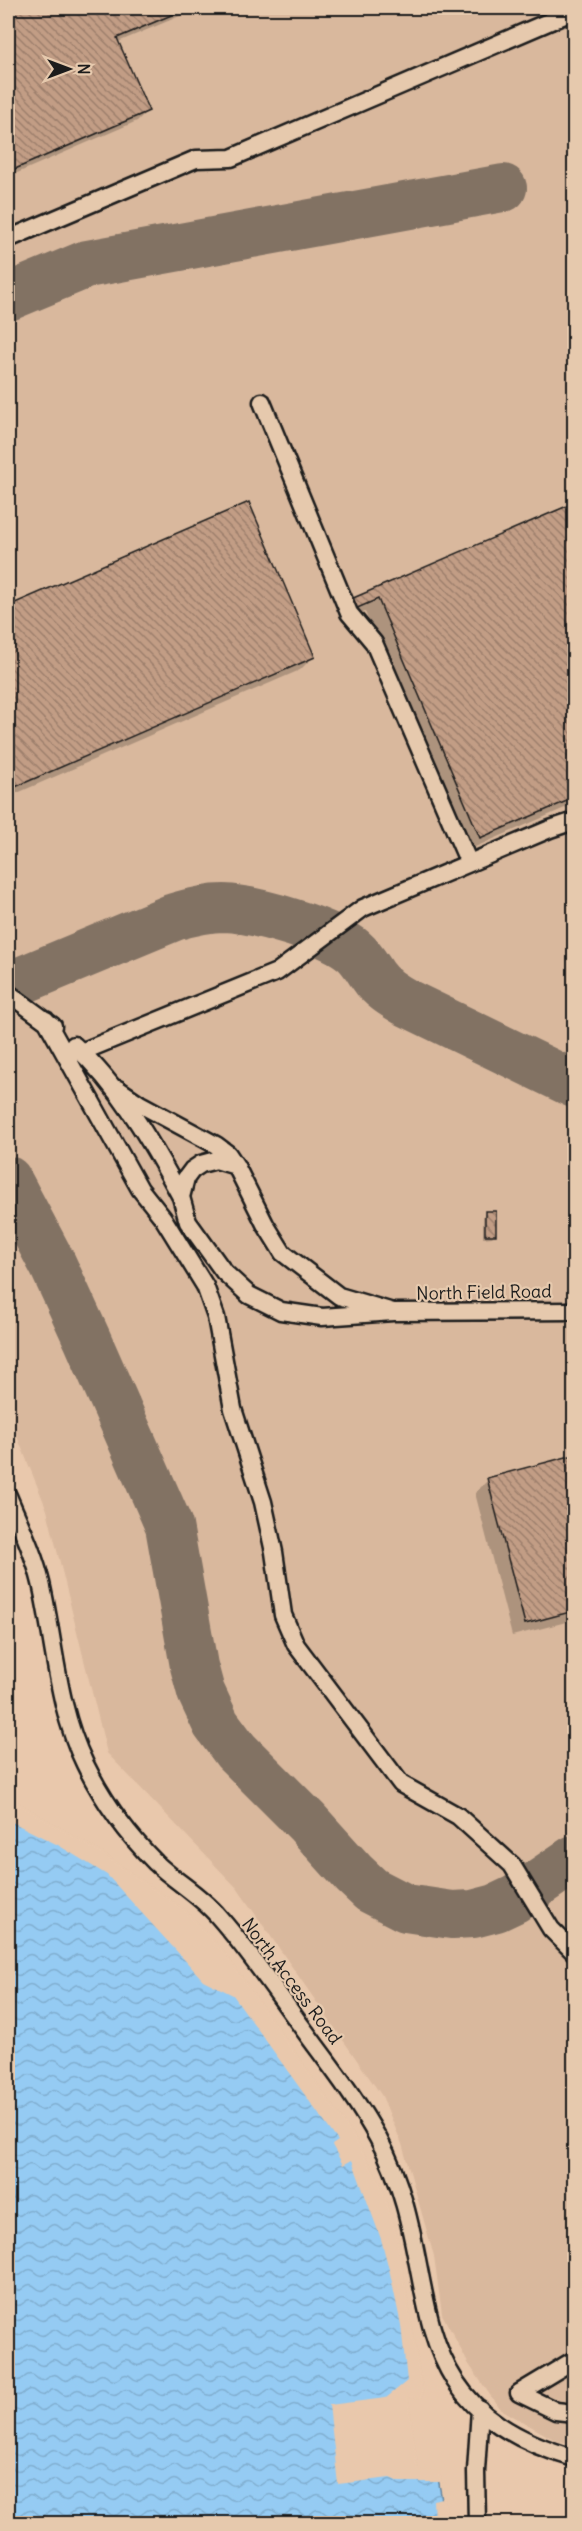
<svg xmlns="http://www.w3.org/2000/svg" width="582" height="2531" font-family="Delius,sans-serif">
	<defs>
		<pattern id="water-waves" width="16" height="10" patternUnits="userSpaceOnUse" patternTransform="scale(1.5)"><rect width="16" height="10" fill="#95cbf3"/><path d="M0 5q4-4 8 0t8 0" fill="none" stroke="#80aed0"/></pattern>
		<pattern id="building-back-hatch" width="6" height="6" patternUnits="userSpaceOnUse" patternTransform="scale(1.5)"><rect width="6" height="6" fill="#c29d85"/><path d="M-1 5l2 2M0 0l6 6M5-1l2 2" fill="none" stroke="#9d7f6c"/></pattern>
	</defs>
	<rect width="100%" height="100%" fill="#e9c8ac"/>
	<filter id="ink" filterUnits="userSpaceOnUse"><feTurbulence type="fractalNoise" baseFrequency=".0167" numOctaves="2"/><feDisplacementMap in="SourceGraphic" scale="12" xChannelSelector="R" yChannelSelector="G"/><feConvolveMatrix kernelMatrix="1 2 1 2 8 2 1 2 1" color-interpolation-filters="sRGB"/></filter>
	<g filter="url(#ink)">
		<!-- built -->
		<path fill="#d9b89d" d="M8 8H574V2445L555 2440 499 2408 468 2363 442 2314 434 2256 402 2144 382 2096 237 1888 107 1753 47 1510 8 1414Z"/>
		<!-- water -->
		<path fill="url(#water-waves)" stroke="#65859d" stroke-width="1.5" d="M8 1800 183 1912 378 2186 420 2394 405 2395 415 2474 437 2472 446 2523 8 2524Z"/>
		<!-- pier -->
		<path fill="#e9c8ac" d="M8 1797 103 1854 185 1910 224 1952 353 2135 381 2184 396 2231 423 2394 421 2397 408 2398 418 2471H439L449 2524 434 2523 433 2500 443 2498 440 2482H399L390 2478 338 2484 329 2405 386 2398 407 2381 401 2325 390 2273 381 2239 352 2160 343 2165 332 2145 338 2141 233 1995 203 1980 107 1875 58 1845 8 1820Z"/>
		<!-- shadow -->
		<path fill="#0003" d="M8 8H199L118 42 147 111 137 121 8 177Z
			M248 504 313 657 300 670 8 797V607Z
			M574 505V804L466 851 365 612 342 622 339 614 352 600Z
			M486 1213 495 1234 492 1237 483 1238V1216Z
			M574 1457V1620L512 1636 475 1493 488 1480Z"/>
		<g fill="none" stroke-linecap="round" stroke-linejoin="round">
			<!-- taxiway -->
			<path stroke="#827264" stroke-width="48" d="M8 297 87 264 503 188
				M8 986 174 917C191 912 207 908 224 908 255 909 331 931 354 951 362 958 367 967 373 976 381 988 393 995 405 1002L574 1084
				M8 1180 53 1265 87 1339 169 1526 194 1666 201 1692 216 1724 236 1751 307 1822 354 1874 371 1890 406 1908 452 1915 473 1914 496 1908 515 1899 574 1859"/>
		</g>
		<!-- building -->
		<path fill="url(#building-back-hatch)" stroke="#1c1c1c" stroke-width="1.5" d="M8 8H188L117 38 149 111 8 172Z
			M249 502 315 657 8 790V606Z
			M574 503V798L480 838 378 599 355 609 351 599Z
			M485 1211H496V1235H485Z
			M574 1455V1611L525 1624 487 1478Z"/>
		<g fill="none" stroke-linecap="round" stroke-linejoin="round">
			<!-- minor casing -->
			<g stroke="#1c1c1c" stroke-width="21">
				<path id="minor" d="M8 239 196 159 231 158 574 11
					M262 402 349 613 374 643 469 863
					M8 993 53 1026
					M46 1020 140 1189 163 1218 205 1286 216 1317 233 1409 263 1502 274 1552 283 1615 296 1645 401 1784 458 1816 512 1865 551 1929 574 1952
					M74 1045C120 1087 152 1143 181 1197
					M81 1052 277 972 363 908 550 829 574 821
					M118 1089 140 1104 216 1145 228 1154 236 1166
					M393 1312 339 1296 283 1253 265 1224 236 1166 216 1160 201 1164 192 1170 186 1178 181 1197 188 1222 224 1272 249 1295 281 1311 322 1317 393 1312 574 1311
					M8 1496C20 1525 34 1553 41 1583 55 1644 57 1707 85 1764 103 1801 127 1834 156 1863 176 1882 200 1895 218 1916 249 1951 275 1990 302 2027 328 2063 357 2099 378 2138 450 2270 384 2404 574 2458
					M574 2360 519 2393 556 2411 574 2413
					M477 2524 476 2471 480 2409"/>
			</g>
			<!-- minor -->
			<use href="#minor" stroke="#e6c9ad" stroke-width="16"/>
		</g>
	</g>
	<g text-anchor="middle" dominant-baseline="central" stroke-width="4.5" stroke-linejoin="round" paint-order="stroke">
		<!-- street labels -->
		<g font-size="18" fill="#1c1c1c" stroke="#e6c9ad">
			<text transform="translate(484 1292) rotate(-1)">North Field Road</text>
			<text transform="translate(292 1981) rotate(53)">North Access Road</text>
		</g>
	</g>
	<!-- margin -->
	<rect width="582" height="2531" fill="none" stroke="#e6c9ad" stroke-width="30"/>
	<rect x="15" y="15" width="552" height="2501" fill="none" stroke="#1c1c1c" stroke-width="2" filter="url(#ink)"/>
	<!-- north arrow -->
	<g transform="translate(69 69) rotate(90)" stroke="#e6c9ad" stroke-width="4.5" paint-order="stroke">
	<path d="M0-4.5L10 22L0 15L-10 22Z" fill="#1c1c1c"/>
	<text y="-9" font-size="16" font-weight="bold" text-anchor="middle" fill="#1c1c1c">N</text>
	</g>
</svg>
